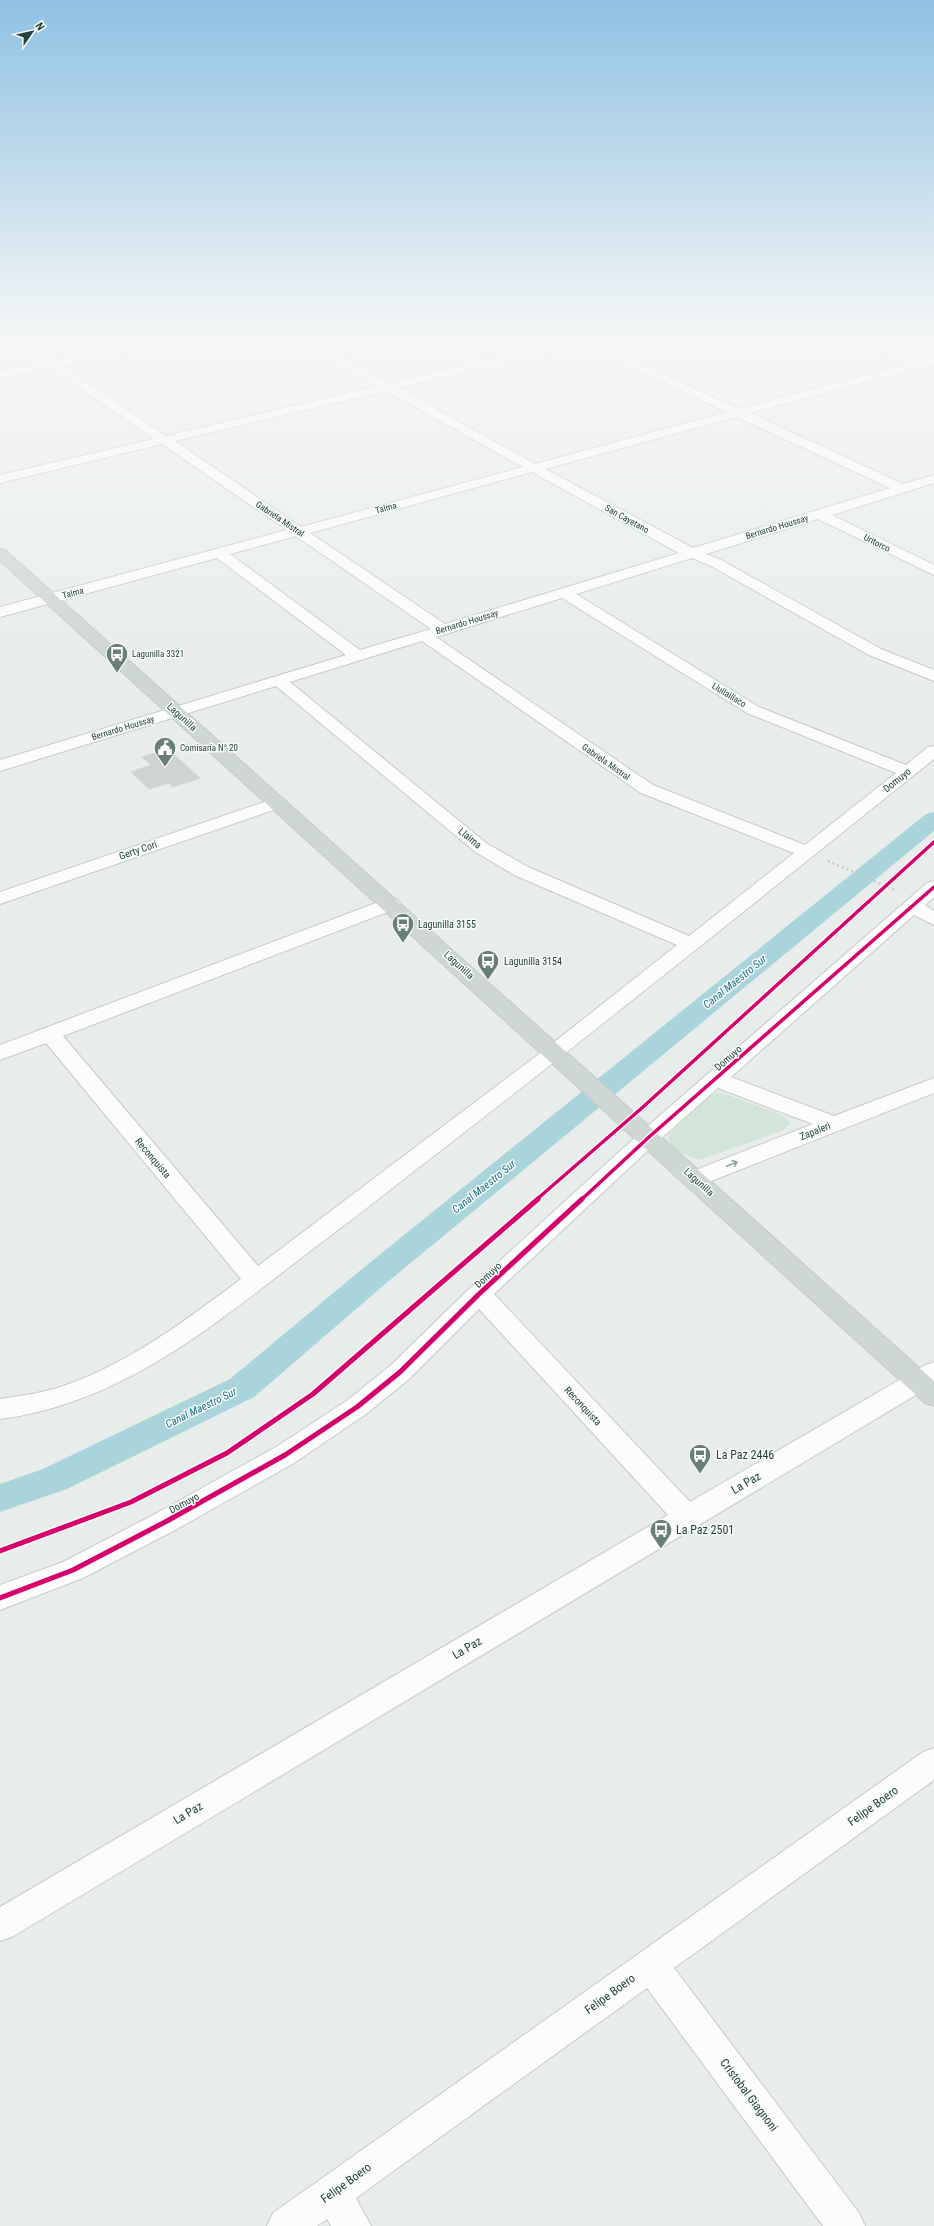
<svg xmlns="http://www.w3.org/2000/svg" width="934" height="2226" font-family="'Roboto Condensed',sans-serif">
	<rect width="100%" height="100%" fill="#e8edeb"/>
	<!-- green -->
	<path fill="#d1e6d8" d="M717 1093 726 1094 784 1116 790 1123 784 1130 700 1160C687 1156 678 1153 669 1142V1134L710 1096Z"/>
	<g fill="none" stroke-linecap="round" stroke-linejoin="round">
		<!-- canal -->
		<path fill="#a9d4db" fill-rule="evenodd" d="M934 812V831L384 1285 254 1397 67 1489 0 1512V1484L43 1469 230 1379 362 1269 926 814Z"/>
	</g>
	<!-- building -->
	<path fill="#cfd4d2" stroke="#d1d6d4" d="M168 749 200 778 173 787 169 783 149 789 131 772 151 765 142 757Z"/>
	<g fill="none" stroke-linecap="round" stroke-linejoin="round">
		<!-- minor casing -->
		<g stroke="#c5cac8" stroke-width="2">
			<path id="minor" d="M13 341H26L55 360 150 341H170L165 344 63 366 166 436 377 386 300 343 299 341H312L389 383 568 341H592L739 409 911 363 863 343 862 341H876L923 359 934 357V364L931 367H922L750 413 903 484 934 475V483L832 515 934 565V575L818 519 706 554 721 560 881 649 934 670V681L869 655 711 566 692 558 576 594 759 707 906 765 928 747 934 746V759C768 892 603 1025 435 1155 386 1193 337 1231 288 1268 200 1336 114 1404 0 1419V1399C19 1396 38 1394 57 1388 124 1367 185 1321 241 1279L46 1043 0 1060V1045L384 900 391 898 398 900 401 904 398 908 63 1036 258 1266 548 1047 677 945 514 875 474 851 276 686 0 771V760L346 655 217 558 0 617V607L287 530 162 444 0 483V475L154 439 51 368 0 379V371L43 363ZM582 344 727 412 535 464 398 388ZM386 391 523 467 301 527 175 441ZM737 417 890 488 693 548 545 469ZM532 472 679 553 445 624 310 533ZM296 536 431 629 360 650 230 554ZM562 598 747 713 896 773 805 845 653 785 436 637ZM422 641 641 793 794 853 689 936 528 867 486 843 290 682Z
				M276 798 282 799 285 803 282 807 0 904V892Z
				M934 881V897L925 905 934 911V925L914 915 731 1077 834 1116 934 1078V1093L696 1187 688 1185 685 1179 688 1173 813 1124 718 1088 657 1142 494 1294 690 1502 925 1365 934 1362V1384L12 1937 0 1941V1907L668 1515 479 1309 409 1379 366 1414 294 1463 177 1529 83 1578 0 1610V1585L63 1562 157 1513 276 1447 348 1400 391 1365 470 1288 641 1132 927 883Z
				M934 1748V1780L674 1968 859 2213 865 2226H823L647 1988 356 2198 371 2226H331L327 2219 317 2226H267L273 2213 923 1752Z"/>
		</g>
		<!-- major casing -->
		<g stroke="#c3ccc9" stroke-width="2">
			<path id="major" d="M0 549 5 550 934 1381V1406L925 1403 0 561Z"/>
		</g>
		<!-- path -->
		<path stroke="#c3ccca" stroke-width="2.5" stroke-dasharray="2 3" stroke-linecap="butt" d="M828 861 897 891"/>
		<!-- minor -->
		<use href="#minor" fill="#fcfcfc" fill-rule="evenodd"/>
		<!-- major -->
		<use href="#major" fill="#cfd7d5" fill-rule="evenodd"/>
		<!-- cycleway-far2 casing -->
		<g stroke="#f7fbf9" stroke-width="5">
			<path id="cycleway-far2" d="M933 843 934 842"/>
		</g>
		<!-- cycleway-far1 casing -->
		<g stroke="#f7fbf9" stroke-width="6">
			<path id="cycleway-far1" d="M536 1200 643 1107 934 842
				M581 1200 649 1137 934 887"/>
		</g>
		<!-- cycleway casing -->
		<g stroke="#f7fbf9" stroke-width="8">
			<path id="cycleway" d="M0 1551 131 1502 227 1453 313 1394 538 1199
				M0 1598 73 1570 167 1521 285 1455 357 1407 400 1372 479 1294 582 1199"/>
		</g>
		<!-- cycleway-far2 -->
		<use href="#cycleway-far2" stroke="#d6006c" stroke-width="3"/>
		<!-- cycleway-far1 -->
		<use href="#cycleway-far1" stroke="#d6006c" stroke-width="3.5"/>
		<!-- cycleway -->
		<use href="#cycleway" stroke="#d6006c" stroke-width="5"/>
	</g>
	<!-- one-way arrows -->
	<defs><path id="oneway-shaft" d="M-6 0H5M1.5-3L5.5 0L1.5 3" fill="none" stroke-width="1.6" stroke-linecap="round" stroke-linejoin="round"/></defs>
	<use stroke="#909f9b" href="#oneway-shaft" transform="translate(732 1164) rotate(-22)"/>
	<!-- sky -->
	<linearGradient id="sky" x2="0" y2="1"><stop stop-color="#8fc1e3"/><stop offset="0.52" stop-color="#f5f7f6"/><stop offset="1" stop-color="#f5f7f6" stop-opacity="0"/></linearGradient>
	<rect width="934" height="652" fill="url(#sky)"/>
	<!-- icons -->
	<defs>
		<g id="bus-pin" transform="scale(1.15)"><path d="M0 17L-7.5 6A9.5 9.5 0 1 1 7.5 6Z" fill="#697e78" stroke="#f7fbf9"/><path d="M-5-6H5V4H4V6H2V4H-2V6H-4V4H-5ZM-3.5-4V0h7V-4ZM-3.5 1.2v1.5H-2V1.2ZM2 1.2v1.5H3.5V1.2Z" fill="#fff"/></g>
		<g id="civic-pin" transform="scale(1.15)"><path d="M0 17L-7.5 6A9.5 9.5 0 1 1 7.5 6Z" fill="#697e78" stroke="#f7fbf9"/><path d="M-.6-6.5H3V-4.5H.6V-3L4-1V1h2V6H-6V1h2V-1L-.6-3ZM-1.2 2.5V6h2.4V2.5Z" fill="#fff"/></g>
	</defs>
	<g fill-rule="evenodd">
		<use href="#bus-pin" x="117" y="654"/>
		<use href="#civic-pin" x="165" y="748"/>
		<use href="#bus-pin" x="403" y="924"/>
		<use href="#bus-pin" x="488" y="961"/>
		<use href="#bus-pin" x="700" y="1455"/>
		<use href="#bus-pin" x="661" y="1530"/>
	</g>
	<g text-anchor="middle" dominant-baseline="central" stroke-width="3" stroke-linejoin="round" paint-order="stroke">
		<!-- far-street labels -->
		<g font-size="9" fill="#24423a" stroke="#f7fbf9">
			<text transform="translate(386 508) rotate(-15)">Talma</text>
			<text transform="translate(280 519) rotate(34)">Gabriela Mistral</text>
			<text transform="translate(627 519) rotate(29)">San Cayetano</text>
			<text transform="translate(777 527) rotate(-17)">Bernardo Houssay</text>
			<text transform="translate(877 543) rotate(27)">Uritorco</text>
			<text transform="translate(73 593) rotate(-15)">Talma</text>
			<text transform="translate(467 622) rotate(-17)">Bernardo Houssay</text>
			<text transform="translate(729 695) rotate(32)">Llullaillaco</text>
			<text transform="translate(123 728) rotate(-17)">Bernardo Houssay</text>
			<text transform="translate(606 762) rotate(35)">Gabriela Mistral</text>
		</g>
		<!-- far-poi labels -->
		<g font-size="9" fill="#24423a" stroke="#f7fbf9" text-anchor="start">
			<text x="132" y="654">Lagunilla 3321</text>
			<text x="180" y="748">Comisaría N° 20</text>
		</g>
		<!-- street labels -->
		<g font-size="10" fill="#24423a" stroke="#f7fbf9">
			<text transform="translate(182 717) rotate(42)">Lagunilla</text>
			<text transform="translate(897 780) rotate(-39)">Domuyo</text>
			<text transform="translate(470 838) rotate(39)">Llaima</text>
			<text transform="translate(138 850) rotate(-19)">Gerty Cori</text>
			<text transform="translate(459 965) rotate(42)">Lagunilla</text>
			<text transform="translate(728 1058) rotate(-41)">Domuyo</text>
			<text transform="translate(815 1131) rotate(-22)">Zapaleri</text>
			<text transform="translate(153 1158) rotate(50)">Reconquista</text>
			<text transform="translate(699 1182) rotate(42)">Lagunilla</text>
			<text transform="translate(488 1275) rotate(-43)">Domuyo</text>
			<text transform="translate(583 1406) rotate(47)">Reconquista</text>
			<text transform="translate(184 1503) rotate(-28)">Domuyo</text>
		</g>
		<!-- poi labels -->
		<g font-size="10" fill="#24423a" stroke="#f7fbf9" text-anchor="start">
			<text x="418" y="924">Lagunilla 3155</text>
			<text x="504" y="961">Lagunilla 3154</text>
		</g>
		<!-- water labels -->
		<g font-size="11" font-style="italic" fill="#1c6f80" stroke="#f7fbf9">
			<text transform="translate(735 982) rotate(-39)">Canal Maestro Sur</text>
			<text transform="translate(484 1187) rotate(-39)">Canal Maestro Sur</text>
			<text transform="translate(201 1408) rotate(-26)">Canal Maestro Sur</text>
		</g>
		<!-- near-poi labels -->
		<g font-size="12" fill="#24423a" stroke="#f7fbf9" text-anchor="start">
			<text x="716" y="1455">La Paz 2446</text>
			<text x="676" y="1530">La Paz 2501</text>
		</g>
		<!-- near-street labels -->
		<g font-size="12" fill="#24423a" stroke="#f7fbf9">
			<text transform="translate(746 1483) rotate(-30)">La Paz</text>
			<text transform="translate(467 1648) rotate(-31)">La Paz</text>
			<text transform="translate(873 1806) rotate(-36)">Felipe Boero</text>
			<text transform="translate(188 1813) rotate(-31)">La Paz</text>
			<text transform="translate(610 1994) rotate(-36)">Felipe Boero</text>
			<text transform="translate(749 2095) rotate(53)">Cristobal Giagnoni</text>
			<text transform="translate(346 2183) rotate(-36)">Felipe Boero</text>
		</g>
	</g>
	<!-- north arrow -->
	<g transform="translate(32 32) rotate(56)" stroke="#f7fbf9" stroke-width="3" paint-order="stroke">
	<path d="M0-3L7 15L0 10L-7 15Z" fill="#24423a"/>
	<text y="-6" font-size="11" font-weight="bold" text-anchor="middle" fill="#24423a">N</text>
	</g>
</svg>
